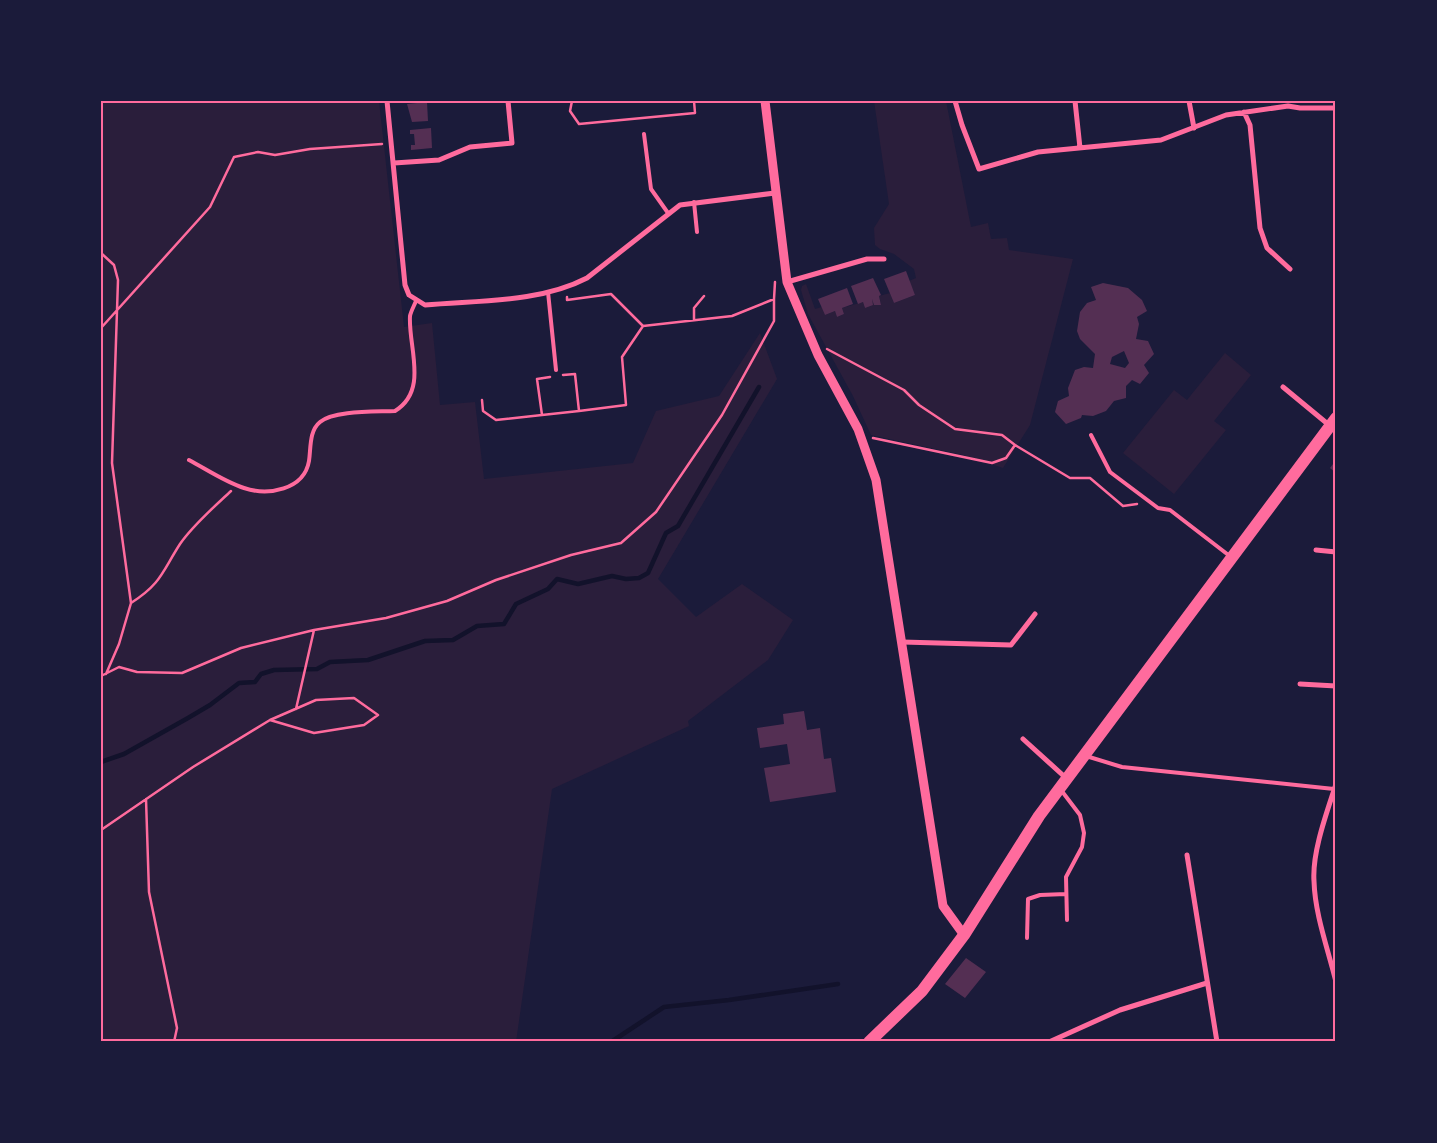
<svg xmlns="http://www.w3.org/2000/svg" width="1437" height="1143" font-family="Figtree,sans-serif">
	<rect width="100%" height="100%" fill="#1b1b3a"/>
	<!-- green -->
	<path fill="#2a1e3b" d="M101 101H379L404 327 432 323 440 405 475 402 484 479 633 463 656 411 719 396 760 333 777 379 658 579 696 617 742 584 793 620 768 660 688 721 689 726 552 789 516 1042H101Z
		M874 101H946L971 227 988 223 991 239 1007 238 1009 250 1073 259 1030 425 1003 468 963 455 871 435 853 396 808 314 801 290 802 286 806 284 815 309 822 307 825 315 835 311 837 317 844 314 842 308 863 302 865 308 872 299 874 305H881L879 296 890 293 894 303 915 295 909 281 916 278 914 269 894 254 880 249 875 245 874 228 889 204Z
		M1225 353 1251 375 1214 421 1226 430 1174 494 1123 453 1174 390 1187 400Z"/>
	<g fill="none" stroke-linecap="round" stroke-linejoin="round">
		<!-- stream -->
		<path stroke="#12122b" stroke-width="4.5" d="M101 762 124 754 188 718 210 705 239 683 255 682 261 674 274 670 317 669 330 662 368 660 425 641 453 640 477 626 504 624 516 604 548 589 557 579 578 584 612 576 626 579 639 578 648 573 666 533 678 526 759 387
			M611 1042 664 1007 729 1000 838 984"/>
	</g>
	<!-- building -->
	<path fill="#542f53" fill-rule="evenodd" d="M427 102 428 121 412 122 407 104Z
		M431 128 432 148 411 150V145H415L414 134H410V130Z
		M906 271 915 295 894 303 884 279Z
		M873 278 881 295 879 296 881 305H874L872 299 873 305 865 308 863 302 858 304 851 286Z
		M1103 283 1128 288 1142 300 1147 311 1137 317 1139 324 1136 339 1148 341 1154 354 1144 365 1149 373 1140 384 1132 380 1126 386V398L1114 401 1106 411 1093 416 1082 415 1081 418 1066 424 1055 412 1058 401 1069 396 1068 388 1075 370 1084 367 1093 368 1095 354 1080 339 1077 331 1080 312 1087 303 1096 300 1091 287ZM1124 351 1129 363 1125 368 1110 364 1112 357Z
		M847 288 853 304 842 308 844 314 837 317 835 311 825 315 818 299Z
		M1336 460V473L1330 468Z
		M804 711 807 730 820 728 824 759 831 758 836 792 770 802 764 768 790 764 787 744 760 748 757 728 784 724 783 714Z
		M966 958 986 972 965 998 945 984Z"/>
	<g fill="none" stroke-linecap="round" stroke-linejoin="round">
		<!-- path -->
		<path stroke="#ff6b9d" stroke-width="2.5" d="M572 101 570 111 579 124 695 113 694 101
			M101 253 114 265 118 280 112 463 131 603
			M567 297V300L611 294 643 326 732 316 774 299 775 282
			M694 320V308L704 296
			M101 328 210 207 234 157 258 152 275 155 310 149 382 144
			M827 349 904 390 919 405 955 429 1002 435 1015 445
			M563 375 575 374 579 411 626 405 622 357 643 326
			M482 400 483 411 496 420 542 415 537 379 550 377
			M542 415 579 411
			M873 438 992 463 1006 458 1015 445 1070 478H1090L1123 506 1137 504
			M106 674 119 644 131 603C161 584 162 572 180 544 193 525 214 507 231 491
			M101 676 119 667 137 672 182 673 241 648 314 630 386 618 447 601 496 580 571 555 621 543 656 512 722 415 774 321V299
			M296 709 314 630
			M146 799 149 892 177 1028 174 1042
			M101 830 193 767 270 720 316 700 354 698 378 715 364 725 314 733 270 720"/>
		<!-- service -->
		<path stroke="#ff6b9d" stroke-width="4" d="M644 134 651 189 668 213
			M694 202 697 232
			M548 292 556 370
			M1091 435 1110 472 1158 508 1170 510 1231 557
			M189 460C206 469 225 482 244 488 268 496 304 490 309 461 311 448 309 431 320 422 334 410 376 412 395 411 429 390 408 347 410 316 411 311 414 306 416 301
			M1086 756 1122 767 1334 789
			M1061 790 1080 815 1084 833 1082 847 1066 877 1067 920
			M1027 938 1028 899 1040 895 1066 894"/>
		<!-- minor -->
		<path stroke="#ff6b9d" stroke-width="5" d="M387 101 405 285 409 295 425 305C478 300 539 303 587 278L680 205 775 193
			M955 101 962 125 979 169 1038 152 1161 140 1226 115 1288 106 1300 108H1336
			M1075 101 1080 148
			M1189 101 1194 128
			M1244 112 1250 125 1260 228 1267 248 1290 269
			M394 163 439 160 470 147 512 143 508 101
			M787 282 867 259H884
			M1283 387 1329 425
			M1316 550 1336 552
			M902 642 1011 645 1035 614
			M1300 684 1336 686
			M1023 739 1066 778
			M1336 784C1327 812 1312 852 1314 881 1315 915 1328 949 1336 982
			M1187 855 1217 1042
			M1049 1042 1120 1010 1207 983"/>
		<!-- tertiary -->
		<path stroke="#ff6b9d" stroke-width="9" d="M765 101 787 282 818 355 858 429 876 480 943 906 964 935"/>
		<!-- primary -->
		<path stroke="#ff6b9d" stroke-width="12" d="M869 1042 922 991 964 935 1039 816 1336 418"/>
	</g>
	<!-- border -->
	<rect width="1437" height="1143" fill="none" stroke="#1b1b3a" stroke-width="205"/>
	<rect x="102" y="102" width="1232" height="938" fill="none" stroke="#ff6b9d" stroke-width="2"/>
</svg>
